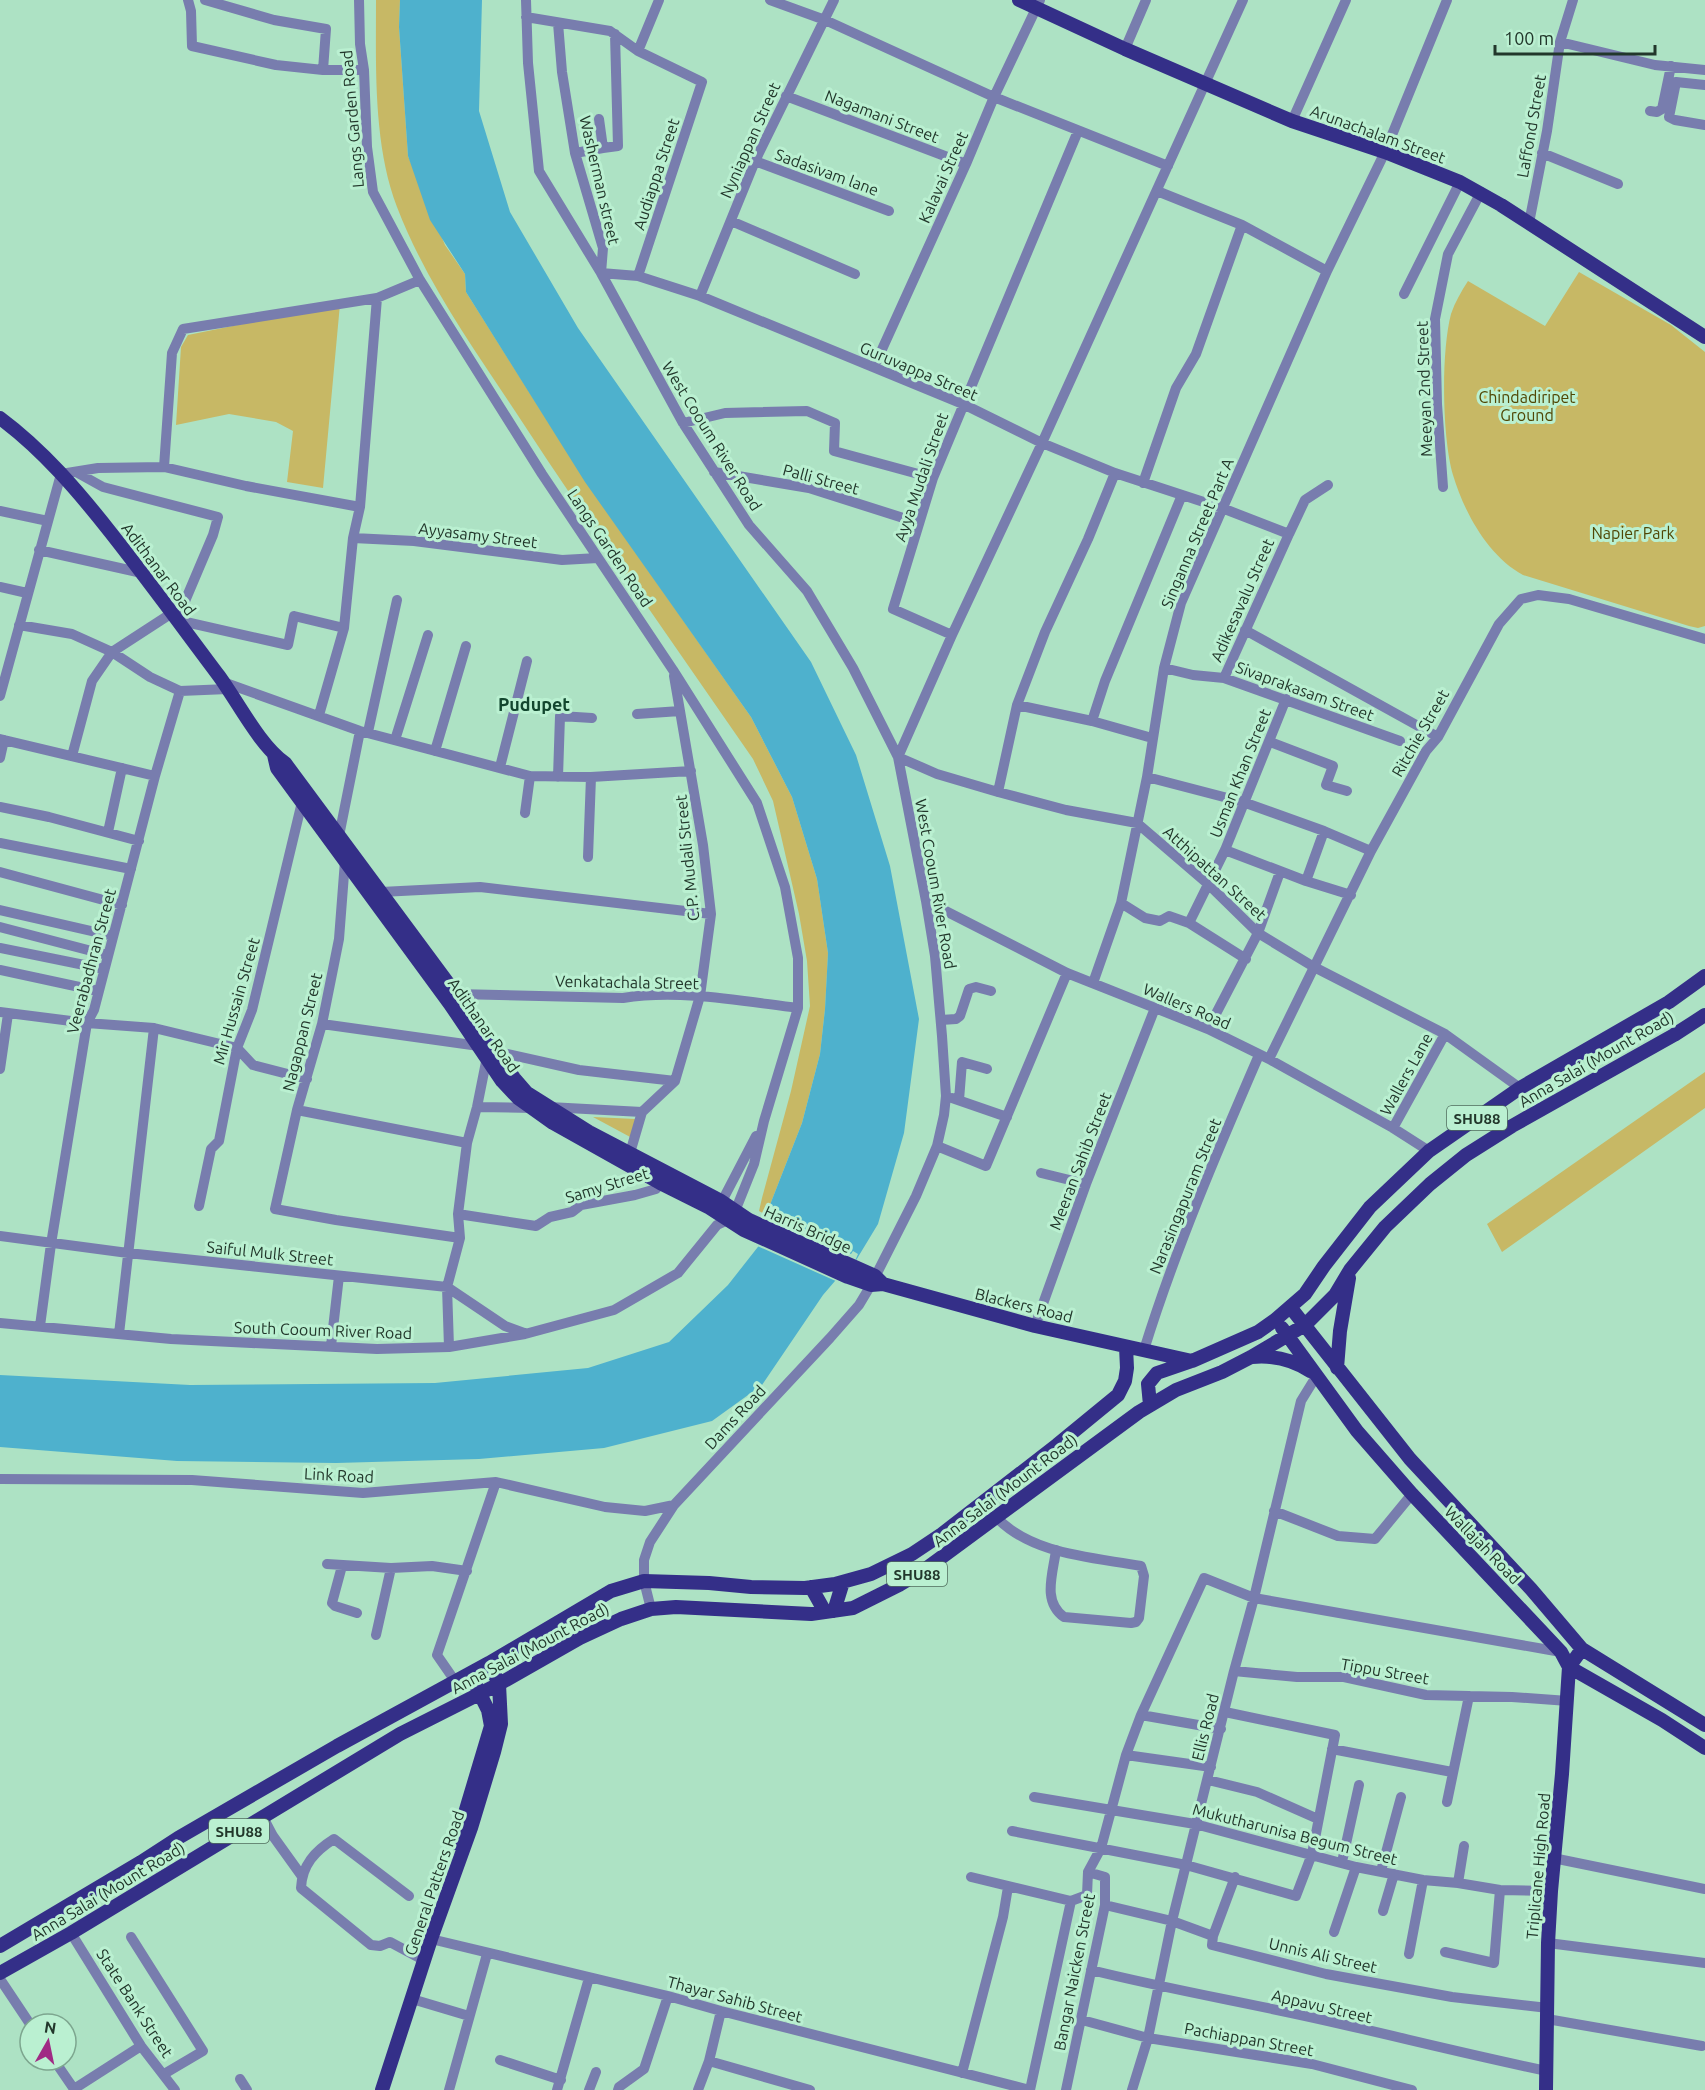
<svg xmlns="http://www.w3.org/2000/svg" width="1705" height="2090" font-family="Ubuntu,sans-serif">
	<rect width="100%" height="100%" fill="#ade2c4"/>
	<!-- green -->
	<path fill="#c7b865" d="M376 0H400L399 27 408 156 445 245 465 274 466 292 586 482 751 717 792 797 817 879 828 953 825 1009 820 1054 802 1123 766 1215 759 1211 762 1198 791 1091 810 1006 807 961 799 914 773 801 753 759C673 643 592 529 515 411 472 346 425 280 397 207 373 144 376 66 376 0Z
		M1579 272 1671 325 1705 352V626L1698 628 1689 626 1523 575C1488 556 1464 512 1453 475 1442 437 1441 352 1451 314 1455 302 1461 292 1468 281L1545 326Z
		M340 304 323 488 287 482 293 431 276 422 229 414 176 425 181 347 188 335Z
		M1705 1072V1108L1502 1252 1487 1224Z
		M593 1117 636 1119 632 1138Z"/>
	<!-- water -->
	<path fill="#4eb1cd" d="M400 0H482L479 111 510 212 578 328 811 662 856 755 890 866 919 1019 904 1133 878 1224 852 1267 835 1281 823 1295 762 1385 712 1421 604 1448 479 1459 336 1463 177 1461 0 1447V1375L190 1385 435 1383 588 1368 669 1342 728 1285 761 1243 766 1215 802 1123 820 1054 825 1009 828 953 817 879 792 797 751 717 585 482 466 292 465 274 430 220 408 156 399 27Z"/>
	<!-- pier -->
	<path fill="#ade2c4" d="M763 1214 851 1254 853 1251 858 1254 850 1273 838 1282 755 1245 758 1242Z"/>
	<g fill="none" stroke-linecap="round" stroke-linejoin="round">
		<!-- minor -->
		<path stroke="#787dae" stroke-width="10" d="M188 0 191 11 192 46 276 65 323 70H364
			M205 0 274 20 326 29 323 70
			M526 0 528 63 539 171 601 273 683 423 749 525 807 591 853 668 898 757 926 901 935 956 942 1036 946 1096 944 1115 937 1146 916 1196 871 1285 859 1305 830 1338 674 1505 650 1542 644 1560V1581L651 1609
			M770 0 825 20 994 97 1168 166
			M1243 0 1042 443 952 635 898 757 937 774 998 792 1066 810 1137 823 1208 884 1258 933 1314 967 1445 1034 1520 1088
			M526 17 610 31 638 51 702 82 638 276
			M558 23 562 72 575 153 603 248 601 273 638 276 700 296 963 404 1042 443 1115 473 1222 508 1289 534 1305 500 1328 485
			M1560 42 1655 65 1705 70
			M1125 49 1146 0
			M638 51 659 0
			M1705 85 1676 82 1669 117 1675 120 1705 125
			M786 96 966 164
			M1650 111 1657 112 1662 109 1671 66
			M1292 121 1346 0
			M603 148 618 146 615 34
			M575 153 603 148 599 119
			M1542 153 1618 184
			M755 161 889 211
			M1157 191 1242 225 1327 271
			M731 221 855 274
			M1529 223 1547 131 1560 42 1573 0
			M1404 294 1460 182
			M700 296 755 161 834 0
			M874 367 966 164 994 97 1040 0
			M683 423 725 413 807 411 835 423 834 451 933 478
			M164 467 172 353 183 329 377 298 420 280
			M76 472 103 487 218 517 213 535 177 620 288 645 294 616 344 628
			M714 472 809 488 919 523
			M1143 483 1176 388 1196 354 1242 225
			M1443 487 1437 404 1435 319 1448 254 1481 192
			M0 511 48 521
			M353 538 414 541 562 560 598 558
			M39 550 142 573
			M0 587 27 593
			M19 625 72 634 112 652 150 677 180 691 228 689
			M1245 630 1438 737
			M952 635 893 609 933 478 1078 131
			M1164 668 1193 675 1224 678 1400 741
			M1224 678 1289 534
			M223 682 360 731 530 776 591 777 691 771
			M0 696 61 474 98 468 164 467 246 486 360 507
			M1017 705 1092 721 1152 738
			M637 714 680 711
			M319 715 344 628 353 538 360 507 377 298
			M1092 721 1105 681 1182 495
			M368 732 397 600
			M0 739 155 776
			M395 740 428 635
			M1270 742 1333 766 1326 785 1347 791
			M435 751 466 646
			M72 756 92 681 112 652 172 613
			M0 758 4 740
			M500 767 527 661
			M558 777 560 716 592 718
			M1147 777 1243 802 1324 831 1371 851
			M998 792 1017 705 1045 632 1088 539 1115 473
			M0 807 49 817 139 841
			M525 813 530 776
			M108 832 122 768
			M339 836 360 731
			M0 843 131 869
			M1225 850 1306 881 1351 895
			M588 857 591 777
			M345 861 339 939 322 1024 297 1110 275 1209 336 1220 460 1238
			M0 872 122 905
			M1306 881 1324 831
			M381 892 480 887 711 914
			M926 901 1067 973 1208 1029 1269 1059 1393 1128 1429 1151
			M1121 903 1145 918 1160 921 1169 916 1189 923 1246 959
			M0 910 113 936
			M1189 923 1225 850 1286 699
			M0 927 107 955
			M0 948 104 969
			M0 970 98 991
			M1093 983 1121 903 1147 777 1164 668 1181 603 1327 271 1385 152 1447 0
			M456 994 623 998C680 989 741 1001 798 1008
			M0 1012 87 1023 154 1028 237 1048 253 1065 307 1079
			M941 1020 956 1019 960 1016 969 989 976 987 991 991
			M322 1024 479 1046
			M1208 1029 1258 933 1280 872
			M494 1051 579 1070 675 1081
			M1269 1059 1371 851 1426 751 1438 737 1499 624 1521 599 1538 595 1569 599 1705 639
			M0 1069 8 1014
			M952 1098 1007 1117
			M959 1100 962 1062 987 1069
			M477 1107 533 1108
			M549 1107 642 1112 675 1081 700 996 711 914 703 845 674 676
			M297 1110 467 1143
			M1393 1128 1445 1034
			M937 1146 986 1166 1067 973
			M630 1153 642 1112
			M1041 1173 1086 1184
			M199 1206 211 1149 219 1141 237 1048 252 1010 302 802
			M719 1207 756 1136
			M458 1214 536 1226 550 1217 572 1212 581 1205 635 1195 656 1189 660 1183
			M0 1236 128 1253 447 1287 505 1326 524 1333
			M0 1323 171 1339 377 1349 449 1347 525 1334 614 1310 678 1273 717 1225 728 1220 738 1204 754 1164 764 1121 798 1008V958L785 887 757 803 673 670 542 474 420 280 373 192 367 147 364 70 360 44 359 0
			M40 1326 51 1244 87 1023 94 1010 155 776 180 691
			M1035 1326 1086 1184 1155 1008
			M119 1334 154 1028
			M331 1346 339 1276
			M449 1347 447 1287 460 1238 458 1214 467 1143 477 1107 487 1057
			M1144 1350C1175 1250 1217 1152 1259 1055
			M0 1479 192 1480 363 1493 496 1482 605 1507 645 1511 674 1505
			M1274 1511 1338 1536 1375 1539 1412 1494
			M996 1517C1032 1555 1092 1557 1141 1566L1144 1576 1139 1618 1136 1622 1131 1623 1064 1617C1042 1601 1053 1574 1056 1550
			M327 1564 391 1568 432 1566 467 1571
			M342 1566 332 1603 335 1606 357 1613
			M376 1635 391 1568
			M1234 1671 1297 1677H1344L1426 1695 1512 1697 1568 1701
			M455 1681 437 1655 496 1482
			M1141 1715 1221 1729
			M1332 1749 1452 1772
			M1126 1755 1211 1767
			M1208 1780 1257 1792 1318 1819
			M1034 1797 1195 1824 1356 1867 1423 1880 1458 1883 1500 1890 1551 1891
			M1447 1802 1469 1696
			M263 1817 273 1836 301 1875
			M1012 1831 1186 1865 1296 1896 1312 1854 1335 1735 1225 1712
			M1553 1858 1705 1889
			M1342 1862 1359 1785
			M1381 1871 1401 1797
			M971 1877 1071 1901 1087 1895 1088 1872 1101 1848 1126 1755 1141 1715 1204 1578 1254 1598 1561 1652
			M1458 1883 1464 1846
			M409 1896 334 1839C315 1851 302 1865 301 1888L371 1945 380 1946 390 1942 418 1957
			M1105 1905 1172 1921 1213 1936 1212 1945 1326 1974 1452 1997 1548 2008
			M1383 1911 1394 1874
			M1334 1932 1356 1867
			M71 1933 141 2046 175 2090
			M1213 1936 1235 1877
			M131 1937 203 2051 164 2074
			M431 1939 668 1996 721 2011 1030 2090
			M1548 1943 1705 1963
			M1445 1952 1494 1963 1500 1890
			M1409 1954 1423 1880
			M1091 1970C1167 1989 1243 2002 1319 2019 1395 2036 1470 2055 1547 2071
			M0 1979 30 2024
			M412 1999 469 2016
			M1547 2019 1702 2046
			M1082 2020 1148 2038 1312 2064 1412 2090
			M54 2060 74 2089 141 2046
			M500 2060 561 2080
			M709 2061 810 2090
			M962 2073 1003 1917 1008 1887
			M240 2079 247 2090
			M449 2090 487 1954
			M557 2090 589 1978
			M589 2090 596 2072
			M618 2090 619 2087 644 2069 668 1996
			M698 2090 709 2061 721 2011
			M1030 2090 1071 1901
			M1066 2090 1105 1905V1877L1088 1872
			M1132 2090 1148 2038 1172 1921 1234 1671 1254 1598 1301 1401 1317 1375"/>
		<!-- major -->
		<path stroke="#342f88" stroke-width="14" d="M1019 0 1125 49 1292 121 1385 152 1460 182 1501 205 1705 337
			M0 418C43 450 78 491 111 533 148 580 183 628 219 676 238 702 260 746 285 763L456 994 514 1078 527 1093 589 1132 721 1201 749 1220 875 1276 883 1284 1035 1326 1192 1361
			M274 755 277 768 450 1004 502 1081 518 1098 553 1123 660 1183 710 1208 744 1230 848 1277 871 1285 883 1284
			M1291 1308 1410 1459 1531 1589 1582 1649 1705 1725
			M1282 1328 1357 1431 1412 1494 1561 1652 1569 1667 1662 1720 1705 1748
			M1252 1357C1274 1355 1292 1359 1310 1371
			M1337 1368 1340 1331 1349 1278
			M1150 1405 1148 1384 1157 1373 1192 1361 1258 1332 1275 1320 1305 1294 1324 1266 1370 1207 1429 1151 1520 1088 1669 1002 1705 976
			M811 1587 825 1612
			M834 1611 843 1582
			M456 1843 491 1726 488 1710 470 1674
			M0 1946 141 1862 178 1838 337 1746 489 1663 611 1591 644 1581 709 1583 751 1587 805 1588 835 1584 871 1574 912 1554 942 1534 1057 1445 1118 1395 1125 1381 1127 1368 1126 1347
			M0 1973 71 1933 400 1734 499 1684 580 1638 621 1619 651 1609 676 1607 811 1614 853 1608 899 1585 927 1568 1139 1412 1176 1390 1222 1372 1251 1357 1305 1325 1335 1295 1350 1270 1385 1227 1430 1184 1466 1155 1512 1126 1674 1035 1705 1015
			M382 2090 431 1939 471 1828 494 1752 501 1724 499 1684 489 1663
			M1546 2090 1548 1943 1551 1891 1562 1774 1569 1667 1582 1649"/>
	</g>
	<g text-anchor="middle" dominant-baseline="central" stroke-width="6" stroke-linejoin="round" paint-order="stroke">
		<!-- shield labels -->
		<g fill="#baf0d1" stroke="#506e5d" stroke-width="1.5">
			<rect x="1447" y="1106" width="60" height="24" rx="4.5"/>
			<rect x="887" y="1562" width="60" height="24" rx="4.5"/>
			<rect x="209" y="1819" width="60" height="24" rx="4.5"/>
		</g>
		<g font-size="15" font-weight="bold" fill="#22372b">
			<text x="1477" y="1118">SHU88</text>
			<text x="917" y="1574">SHU88</text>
			<text x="239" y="1831">SHU88</text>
		</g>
		<!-- street labels -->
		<g font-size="16" fill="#22372b" stroke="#baf0d1">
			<text transform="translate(882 116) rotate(21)">Nagamani Street</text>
			<text transform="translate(352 119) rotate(-95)">Langs Garden Road</text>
			<text transform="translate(1531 126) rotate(-80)">Laffond Street</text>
			<text transform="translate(1378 134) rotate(20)">Arunachalam Street</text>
			<text transform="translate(750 140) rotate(-66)">Nyniappan Street</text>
			<text transform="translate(827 172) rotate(20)">Sadasivam lane</text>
			<text transform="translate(656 174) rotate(-72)">Audiappa Street</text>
			<text transform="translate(943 177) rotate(-66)">Kalavai Street</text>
			<text transform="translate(600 180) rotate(77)">Washerman street</text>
			<text transform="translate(919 371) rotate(23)">Guruvappa Street</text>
			<text transform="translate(1424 389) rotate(-92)">Meeyan 2nd Street</text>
			<text transform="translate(712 436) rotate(58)">West Cooum River Road</text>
			<text transform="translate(921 477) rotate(-71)">Ayya Mudali Street</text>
			<text transform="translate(821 479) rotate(15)">Palli Street</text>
			<text transform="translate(1197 533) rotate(-67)">Singanna Street Part A</text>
			<text transform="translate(478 535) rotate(7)">Ayyasamy Street</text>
			<text transform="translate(610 548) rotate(56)">Langs Garden Road</text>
			<text transform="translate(159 569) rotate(53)">Adithanar Road</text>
			<text transform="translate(1242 600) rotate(-66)">Adikesavalu Street</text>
			<text transform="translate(1305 691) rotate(20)">Sivaprakasam Street</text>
			<text transform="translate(1420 733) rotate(-60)">Ritchie Street</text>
			<text transform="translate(1240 773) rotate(-68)">Usman Khan Street</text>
			<text transform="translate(687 858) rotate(-96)">C.P. Mudali Street</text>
			<text transform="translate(1215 873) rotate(42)">Atthipattan Street</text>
			<text transform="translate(936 884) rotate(80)">West Cooum River Road</text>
			<text transform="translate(91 961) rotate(-75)">Veerabadhran Street</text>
			<text transform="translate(627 982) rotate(1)">Venkatachala Street</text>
			<text transform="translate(236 1001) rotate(-74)">Mir Hussain Street</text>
			<text transform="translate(1187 1006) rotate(23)">Wallers Road</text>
			<text transform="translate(484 1025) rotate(55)">Adithanar Road</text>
			<text transform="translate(302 1032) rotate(-76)">Nagappan Street</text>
			<text transform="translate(1596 1059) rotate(-30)">Anna Salai (Mount Road)</text>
			<text transform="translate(1406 1074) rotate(-61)">Wallers Lane</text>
			<text transform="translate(1080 1161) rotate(-69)">Meeran Sahib Street</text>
			<text transform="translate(607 1185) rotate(-17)">Samy Street</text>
			<text transform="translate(1185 1196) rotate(-68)">Narasingapuram Street</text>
			<text transform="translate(808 1229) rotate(24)">Harris Bridge</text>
			<text transform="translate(270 1253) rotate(6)">Saiful Mulk Street</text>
			<text transform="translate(1024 1305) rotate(14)">Blackers Road</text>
			<text transform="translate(323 1330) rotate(2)">South Cooum River Road</text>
			<text transform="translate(735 1417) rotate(-47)">Dams Road</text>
			<text transform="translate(339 1475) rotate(3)">Link Road</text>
			<text transform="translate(1005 1490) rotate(-37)">Anna Salai (Mount Road)</text>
			<text transform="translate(1483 1545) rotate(46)">Wallajah Road</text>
			<text transform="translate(530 1648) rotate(-28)">Anna Salai (Mount Road)</text>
			<text transform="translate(1385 1671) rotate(10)">Tippu Street</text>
			<text transform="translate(1205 1727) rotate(-76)">Ellis Road</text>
			<text transform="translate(1295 1834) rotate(14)">Mukutharunisa Begum Street</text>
			<text transform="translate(1538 1866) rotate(-85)">Triplicane High Road</text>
			<text transform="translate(434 1883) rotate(-71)">General Patters Road</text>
			<text transform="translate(108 1891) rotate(-31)">Anna Salai (Mount Road)</text>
			<text transform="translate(1323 1955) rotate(13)">Unnis Ali Street</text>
			<text transform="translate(1074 1972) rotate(-79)">Bangar Naicken Street</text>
			<text transform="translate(735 1999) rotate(15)">Thayar Sahib Street</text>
			<text transform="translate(135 2003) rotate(57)">State Bank Street</text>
			<text transform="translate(1322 2006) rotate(13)">Appavu Street</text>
			<text transform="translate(1249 2039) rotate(10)">Pachiappan Street</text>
		</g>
		<!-- park labels -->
		<g font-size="16" fill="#504604" stroke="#baf0d1">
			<text x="1527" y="397">Chindadiripet<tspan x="1527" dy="18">Ground</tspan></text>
			<text x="1633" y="533">Napier Park</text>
		</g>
		<!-- neighbourhood labels -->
		<g font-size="18" font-weight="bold" fill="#12462e" stroke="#baf0d1">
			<text x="534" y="704">Pudupet</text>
		</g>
	</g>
	<!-- north arrow -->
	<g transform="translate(48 2042) rotate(9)"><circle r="28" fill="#baf0d1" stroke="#7da68f" stroke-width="1.5"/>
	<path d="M0-4.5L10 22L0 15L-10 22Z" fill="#a02a84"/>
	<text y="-9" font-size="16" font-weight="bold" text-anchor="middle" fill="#22372b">N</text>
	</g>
	<!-- scale -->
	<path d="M1495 45v9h160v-9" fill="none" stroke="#22372b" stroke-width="3"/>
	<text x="1504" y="45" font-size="18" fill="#22372b" stroke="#baf0d1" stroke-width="4.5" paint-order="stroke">100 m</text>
</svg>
